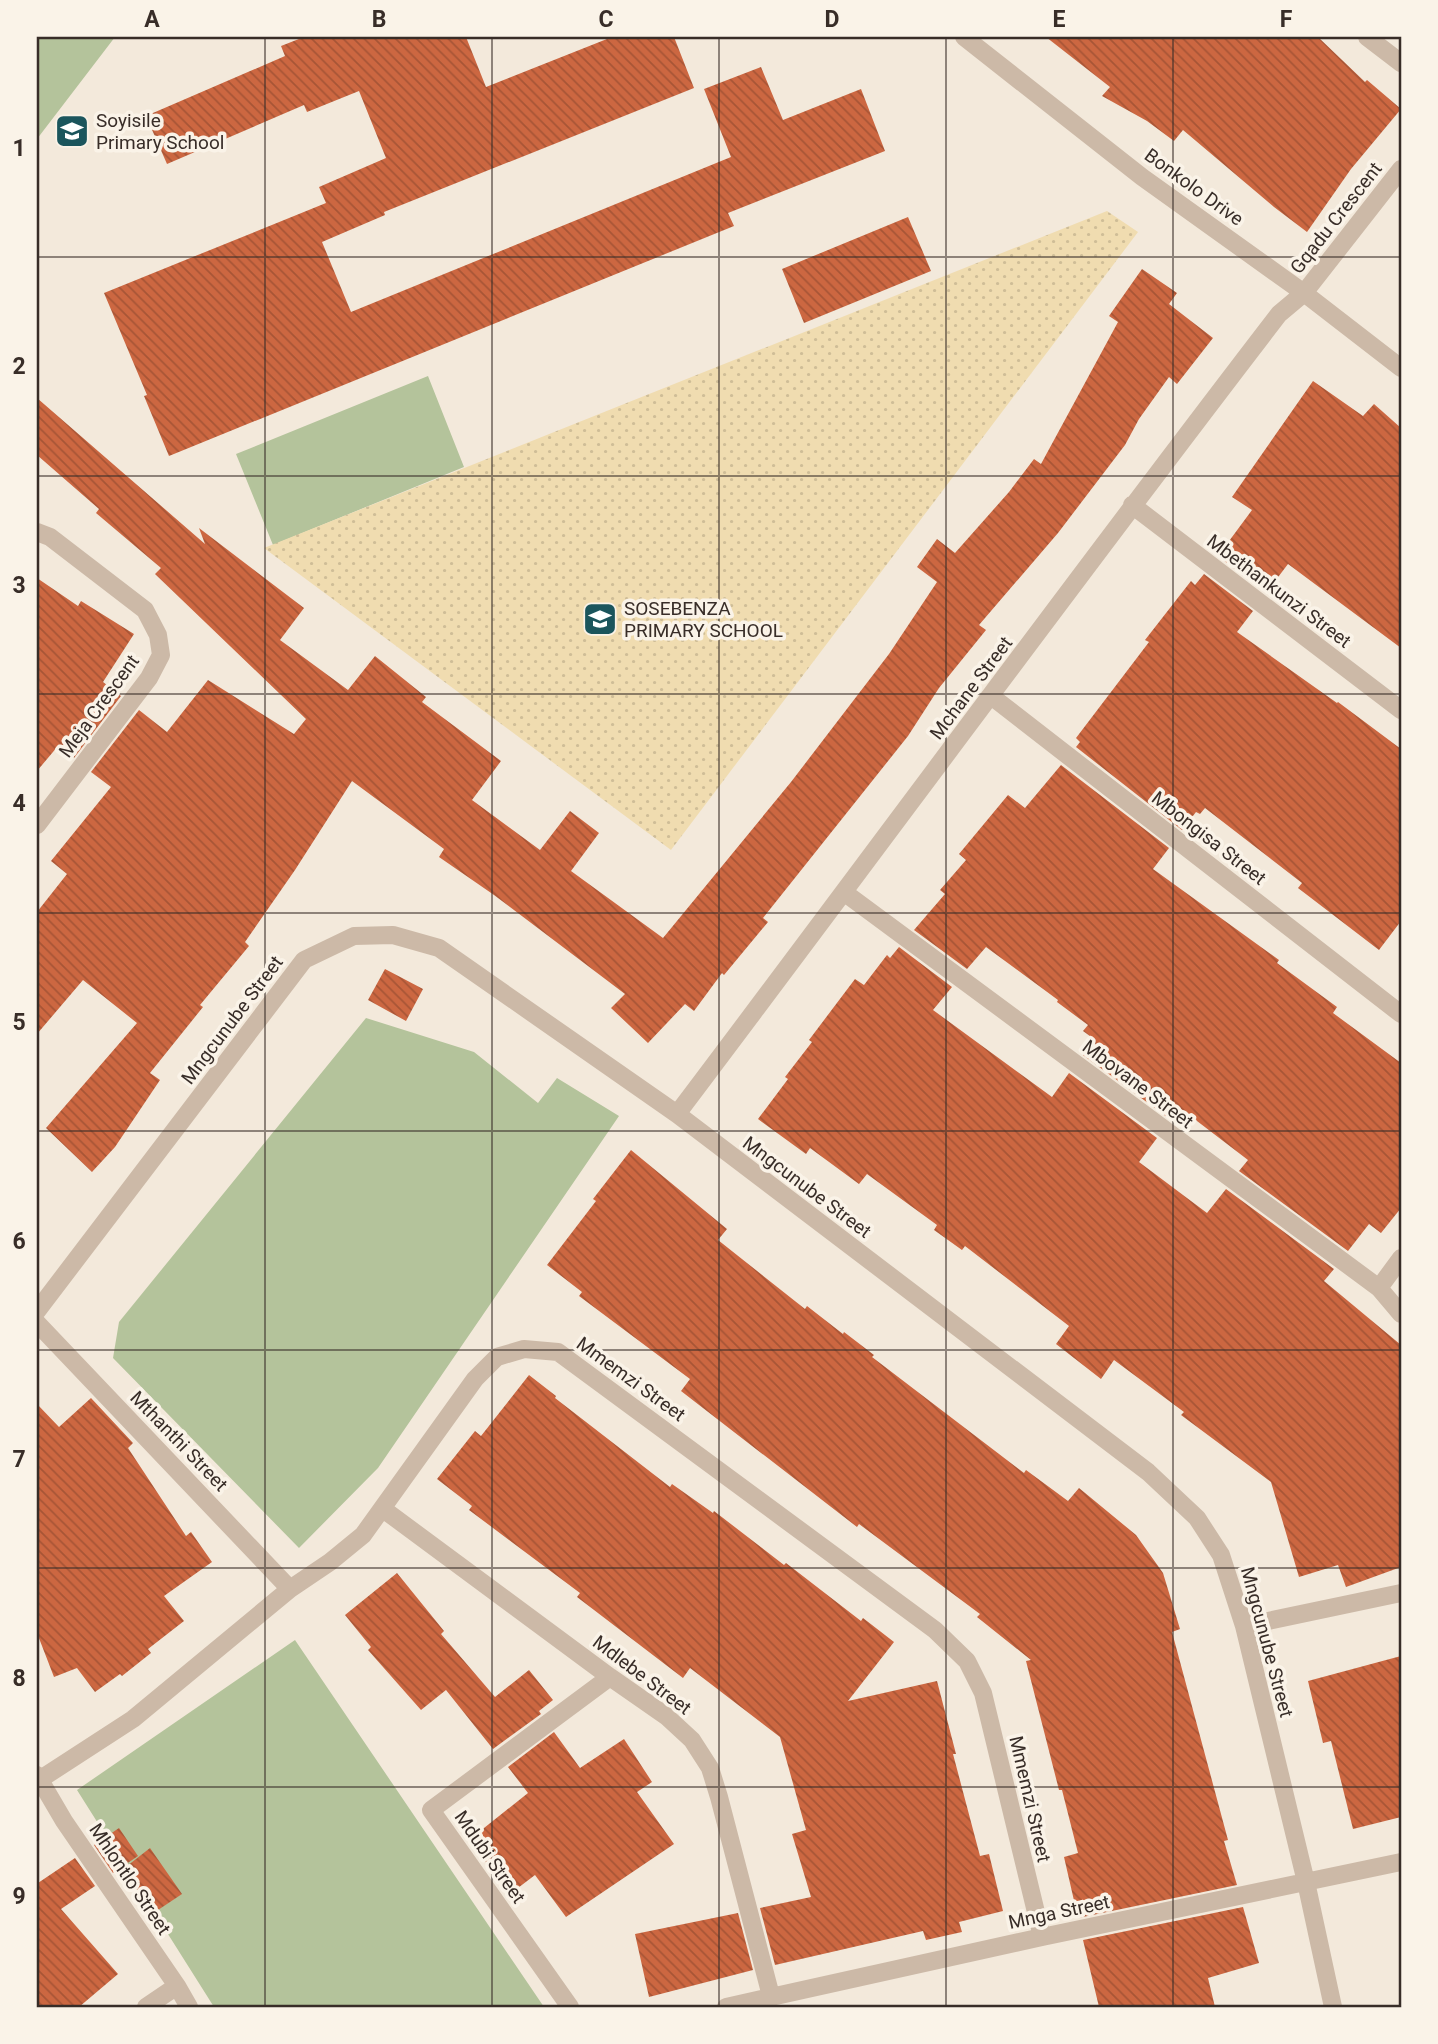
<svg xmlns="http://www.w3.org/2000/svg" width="1438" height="2044" font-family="Roboto,sans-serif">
	<defs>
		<pattern id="sand-dots" width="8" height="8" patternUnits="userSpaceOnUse" patternTransform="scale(1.75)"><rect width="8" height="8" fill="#f0dcb0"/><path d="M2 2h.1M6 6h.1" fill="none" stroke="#cfbd97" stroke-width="1.8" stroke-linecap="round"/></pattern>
		<pattern id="building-back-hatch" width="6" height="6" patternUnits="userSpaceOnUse" patternTransform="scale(1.75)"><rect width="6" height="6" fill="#cc6741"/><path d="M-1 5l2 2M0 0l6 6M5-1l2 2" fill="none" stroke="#a75536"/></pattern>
	</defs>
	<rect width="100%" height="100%" fill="#f3e9db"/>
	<!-- green -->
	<path fill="#b4c39b" d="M37 37H115L37 139Z
		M428 376 464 467 273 545 236 454Z
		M366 1018 474 1052 538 1103 557 1078 619 1116 378 1468 299 1548 113 1358 119 1322Z
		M295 1640 544 2007H214L77 1790Z"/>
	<!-- sand -->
	<path fill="url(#sand-dots)" d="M1107 211 1138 232 671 850 264 548Z"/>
	<!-- building -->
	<path fill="url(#building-back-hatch)" d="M304 37H466L486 87 612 37H674L694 88 384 212 385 215 322 242 351 312 731 157 704 89 761 67 783 120 861 89 885 151 728 213 734 226 169 456 144 396 147 395 104 293 326 203 319 187 386 158 359 91 307 112 304 105 167 164 146 116 285 56 281 46Z
		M1046 37H1318L1365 82 1367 80 1401 109 1351 169 1307 232 1274 207 1183 130 1174 141 1147 121 1102 96 1110 87Z
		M908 217 931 271 804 323 782 269Z
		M1142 269 1177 293 1169 304 1213 338 1177 384 1169 377 1139 419 1125 445 1058 533 979 625 986 630 939 688 908 736 763 918 768 922 724 975 722 973 694 1011 685 1004 648 1043 611 1008 625 994 494 895 439 857 444 849 352 781 295 870 245 942 249 946 200 1005 203 1007 150 1073 160 1080 115 1147 92 1172 46 1128 137 1023 83 980 37 1034V912L67 874 51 861 111 787 91 772 139 710 167 732 208 680 294 734 306 719 155 574 161 568 96 513 99 509 37 455V398L205 544 199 528 304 608 280 640 348 690 375 656 426 697 422 702 501 761 472 800 540 850 570 811 599 833 571 871 663 938 791 782 889 654 937 582 917 567 937 539 955 553 1009 492 1034 459 1041 464 1118 322 1109 316Z
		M1313 381 1363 416 1374 404 1401 428V648L1288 564 1266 593 1218 556 1252 510 1232 497Z
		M1204 574 1253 611 1237 632 1337 703 1338 702 1401 749V921L1379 950 1298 888 1302 883 1205 808 1200 814 1196 812 1182 830 1076 747 1080 742 1076 738 1149 642 1145 640 1191 581 1195 585Z
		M37 578 78 606 81 601 134 634 103 682 121 696 74 758 58 746 37 771Z
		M1061 765 1169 848 1153 869 1279 960 1277 963 1337 1007 1333 1013 1401 1063V1208L1381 1233 1369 1224 1348 1251 1239 1171 1248 1160 1180 1108 1171 1120 1083 1055 1094 1039 1083 1031 1088 1025 1057 1002 1058 1000 986 947 967 969 914 930 945 894 940 890 966 860 959 854 1008 795 1025 808Z
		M899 947 952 987 933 1010 1052 1097 1069 1073 1157 1138 1139 1162 1207 1213 1226 1189 1334 1269 1324 1281 1401 1345V1567L1346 1587 1338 1565 1299 1577 1271 1482 1181 1415 1184 1412 1114 1360 1101 1379 1056 1344 1069 1326 965 1246 962 1250 934 1230 937 1225 867 1174 859 1184 810 1148 806 1154 758 1119 788 1079 785 1077 812 1042 809 1040 855 979 864 985 887 955 890 958Z
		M385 969 423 989 406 1021 368 1000Z
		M631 1150 727 1229 718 1240 805 1309 807 1306 843 1334 844 1332 874 1355 872 1357 1024 1473 1026 1470 1068 1501 1079 1488 1136 1535 1163 1573 1180 1629 1172 1632 1228 1840 1224 1841 1237 1885 1078 1918 1064 1857 1078 1853 1062 1790H1059L1026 1661 1031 1660 977 1617 980 1614 859 1524 857 1527 681 1391 690 1379 579 1296 582 1292 547 1265 596 1201 593 1199Z
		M529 1375 556 1396 555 1398 670 1487 672 1484 713 1513 714 1511 784 1565 786 1563 861 1621 863 1618 894 1642 848 1701 937 1681 956 1754H953L980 1856 989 1854 1003 1911 959 1922 962 1932 926 1940 923 1931 775 1965 760 1908 811 1897 792 1834 806 1830 780 1737 690 1668 683 1678 577 1597 580 1593 469 1510 472 1506 437 1479 475 1431 481 1436Z
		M91 1398 133 1443 128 1448 186 1536 191 1532 212 1562 164 1596 184 1621 148 1649 151 1653 122 1676 120 1674 95 1692 77 1668 54 1677 37 1633V1404L59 1427Z
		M397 1573 444 1631 441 1634 495 1697 529 1670 553 1700 539 1711 541 1714 493 1749 446 1690 421 1710 368 1650 371 1647 345 1615Z
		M1401 1656V1817L1353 1829 1331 1741 1323 1743 1308 1681Z
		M554 1732 580 1768 624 1739 652 1782 637 1792 674 1844 566 1917 535 1875 510 1894 469 1840 528 1793 508 1767Z
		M119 1828 138 1856 113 1873 94 1845Z
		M150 1848 182 1894 152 1914 122 1870Z
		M75 1858 95 1886 61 1909 118 1974 79 2007H37V1881L38 1883Z
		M1243 1907 1259 1963 1208 1978 1215 2007H1099L1083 1940Z
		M738 1913 753 1970 649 1997 635 1934Z"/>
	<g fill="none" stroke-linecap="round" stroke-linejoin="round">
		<!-- minor -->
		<path stroke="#ccb9a7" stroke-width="18" d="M964 37 1142 177 1304 293 1401 368
			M1367 37 1401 63
			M1132 505 1401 710
			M37 532 50 537 145 610 158 635 161 655 149 678 37 825
			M991 696 1401 1014
			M845 893 1379 1288 1401 1314
			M677 1114C878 848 1075 579 1279 314L1304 293 1401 169
			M1379 1288 1401 1258
			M37 1311 304 960 354 936 393 935 439 948 677 1114 1148 1472 1197 1518 1221 1555 1244 1626 1306 1882 1333 2007
			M37 1323 290 1589
			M383 1509 610 1677 666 1716 692 1740 710 1768 719 1797 771 1996
			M1244 1626 1401 1593
			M37 1775 64 1821 177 1986 189 2007
			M39 1780 133 1719 290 1589 330 1562 363 1535 475 1379 497 1357 524 1349 558 1352 935 1630 967 1661 983 1693 1042 1937
			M146 2007 177 1986
			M570 2007 431 1810 610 1677
			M726 2007 1042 1937 1401 1862"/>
	</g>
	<!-- grid -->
	<path fill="none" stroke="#382d28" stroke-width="2" stroke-opacity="0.55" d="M265 37V2007M492 37V2007M719 37V2007M946 37V2007M1173 37V2007M37 257H1401M37 476H1401M37 694H1401M37 913H1401M37 1131H1401M37 1350H1401M37 1568H1401M37 1787H1401"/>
	<!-- icons -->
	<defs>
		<g id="school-square" transform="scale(1.75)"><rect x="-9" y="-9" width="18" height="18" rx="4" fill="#1b555c" stroke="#faf3e8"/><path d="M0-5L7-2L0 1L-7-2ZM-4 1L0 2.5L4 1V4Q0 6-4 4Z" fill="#fff"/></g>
	</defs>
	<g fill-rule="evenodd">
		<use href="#school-square" x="72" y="131"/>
		<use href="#school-square" x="600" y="619"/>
	</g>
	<g text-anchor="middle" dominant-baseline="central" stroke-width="7" stroke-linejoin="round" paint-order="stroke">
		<!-- poi labels -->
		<g font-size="19" fill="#382d28" stroke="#faf3e8" text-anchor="start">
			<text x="96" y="120">Soyisile<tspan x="96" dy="22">Primary School</tspan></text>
			<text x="624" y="608">SOSEBENZA<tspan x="624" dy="22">PRIMARY SCHOOL</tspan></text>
		</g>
		<!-- street labels -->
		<g font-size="19" fill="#382d28" stroke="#faf3e8">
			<text transform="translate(1194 187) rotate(36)">Bonkolo Drive</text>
			<text transform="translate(1336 218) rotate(-52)">Gqadu Crescent</text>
			<text transform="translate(1279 591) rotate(37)">Mbethankunzi Street</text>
			<text transform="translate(971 688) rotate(-53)">Mchane Street</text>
			<text transform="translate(99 706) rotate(-54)">Meja Crescent</text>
			<text transform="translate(1209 838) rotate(38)">Mbongisa Street</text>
			<text transform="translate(232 1020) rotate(-53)">Mngcunube Street</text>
			<text transform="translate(1138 1084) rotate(37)">Mbovane Street</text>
			<text transform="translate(807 1187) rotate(37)">Mngcunube Street</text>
			<text transform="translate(631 1379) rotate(36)">Mmemzi Street</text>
			<text transform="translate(179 1441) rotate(46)">Mthanthi Street</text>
			<text transform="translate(1267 1642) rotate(75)">Mngcunube Street</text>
			<text transform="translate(642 1675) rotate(37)">Mdlebe Street</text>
			<text transform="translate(1030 1799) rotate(77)">Mmemzi Street</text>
			<text transform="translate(490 1857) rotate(55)">Mdubi Street</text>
			<text transform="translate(130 1879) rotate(56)">Mhlontlo Street</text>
			<text transform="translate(1059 1912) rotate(-12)">Mnga Street</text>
		</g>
	</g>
	<!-- border -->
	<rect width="1438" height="2044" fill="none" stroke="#faf3e8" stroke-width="77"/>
	<rect x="38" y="38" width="1362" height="1968" fill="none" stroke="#382d28" stroke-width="2.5"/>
	<g font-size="23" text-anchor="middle" font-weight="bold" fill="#382d28">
		<text x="152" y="27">A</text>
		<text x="379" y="27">B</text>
		<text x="606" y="27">C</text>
		<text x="832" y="27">D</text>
		<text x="1059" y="27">E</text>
		<text x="1286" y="27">F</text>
		<text x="19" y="156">1</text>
		<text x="19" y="374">2</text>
		<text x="19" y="593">3</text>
		<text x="19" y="811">4</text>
		<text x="19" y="1030">5</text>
		<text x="19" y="1249">6</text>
		<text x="19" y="1467">7</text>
		<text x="19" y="1686">8</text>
		<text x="19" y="1904">9</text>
	</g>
</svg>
